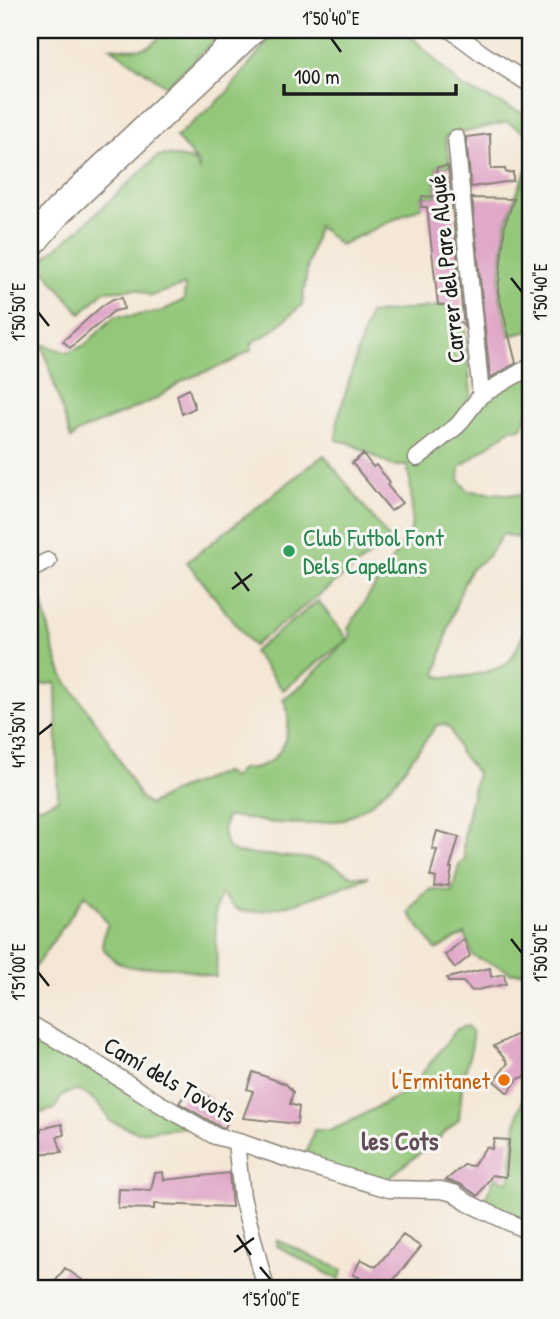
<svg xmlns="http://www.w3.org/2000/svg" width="560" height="1319" font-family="'Patrick Hand',sans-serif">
	<rect width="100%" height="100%" fill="#f6f6f2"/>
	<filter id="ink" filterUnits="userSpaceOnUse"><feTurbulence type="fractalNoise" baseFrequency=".0143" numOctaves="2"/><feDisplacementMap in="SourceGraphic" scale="14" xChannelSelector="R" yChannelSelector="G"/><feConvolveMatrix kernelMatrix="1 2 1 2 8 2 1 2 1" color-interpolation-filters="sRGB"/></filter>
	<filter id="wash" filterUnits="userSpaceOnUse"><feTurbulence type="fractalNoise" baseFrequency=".00686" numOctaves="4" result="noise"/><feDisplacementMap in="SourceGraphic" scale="28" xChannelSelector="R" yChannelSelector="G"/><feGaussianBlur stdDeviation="1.57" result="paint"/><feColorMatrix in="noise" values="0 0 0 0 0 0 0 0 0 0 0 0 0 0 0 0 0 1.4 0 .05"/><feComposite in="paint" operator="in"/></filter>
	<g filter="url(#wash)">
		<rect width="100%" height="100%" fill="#f5e7d5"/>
		<!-- green -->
		<path fill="#93c779" stroke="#58724a" stroke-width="2" d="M164 30H226L166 86 110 47C133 49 152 54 164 30Z
			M276 30H405L462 87 530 116V135L507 122 445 137 451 166 437 167 436 197 422 196 421 207 340 245 318 226 308 264 302 305 271 332 252 343 251 350 231 362 184 380 156 399 83 430 76 434 71 439 42 344 68 353 85 345 115 316H132L162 311 184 300 185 285 151 296 137 289 104 291 81 314 38 263 76 232 158 156 166 155 193 160 199 170V164L176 137 225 95Z
			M530 163V331L509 336 500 298 499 285 505 224 514 199Z
			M448 305 465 329 471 394 460 421 481 395 530 371V406L522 428 511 429 460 467 459 479 468 491 530 496V541L503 534 488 556 470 570 460 593 450 622 436 675C450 682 499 672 509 661 517 653 521 636 526 626L530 628V975L523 972 510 973C503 965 483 962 473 956L465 934 436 950 409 913 421 896 431 889 452 891 459 865 465 858C459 841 473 793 477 773L460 753 451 730 445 724 437 725 396 780 371 804 343 820 309 824 274 823 236 817H226L223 831 227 847 237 853 305 858 329 863 352 876 368 877C342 886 262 921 237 909 231 906 226 898 221 894 212 911 216 926 216 944 217 955 217 966 216 977 201 975 188 969 173 967 155 965 133 972 118 962 111 959 107 952 102 947L104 933 108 924 96 907 85 895 30 974V806H43L58 799 56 683 30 686V570L36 566 44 609 54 651 63 676 107 738 140 797 149 805 175 791 224 772 233 778 241 769C250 768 261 768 269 762 287 750 294 717 283 699L303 684 351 637 348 628 411 530 412 510 410 480 407 466H392L350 443 336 440 338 418 369 314Z
			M324 455 390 540 253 646 187 562Z
			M318 601 348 639 283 690 253 652Z
			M30 1024 197 1126 137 1132 110 1121C103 1109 90 1091 74 1091 73 1091 63 1095 62 1095L55 1109 33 1115 30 1114Z
			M467 1026 472 1033V1045L462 1086 459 1119 439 1138 397 1171 381 1187 303 1164 314 1130H332L353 1120 409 1090 457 1029Z
			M530 1086V1225L483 1203 495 1177 510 1182C513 1151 513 1112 530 1086Z
			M277 1240 343 1270 339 1280 277 1246Z"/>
		<g id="blocks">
			<!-- building -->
			<path fill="#e1a9c9" d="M490 134 491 169H505L506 173 513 172V181L471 187 466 137Z
				M448 166 464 327 448 305H438L427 207H421L422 196 436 197 437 167Z
				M472 198 514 199 505 224 498 292 516 363 490 378Z
				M122 298 124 309 114 311 70 348 63 341 102 306 113 299Z
				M189 389 195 408 182 414 177 395Z
				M363 454 373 467 376 465 390 482 387 485 402 503 391 511 352 463Z
				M437 831 459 837 450 868H452L449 886 435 888 436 878 430 876 437 850 432 849Z
				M464 939 470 956 455 968 445 955Z
				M490 968 491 977 504 974 506 984 472 991 463 982H448L447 978Z
				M524 1031 530 1056V1075L518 1079 508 1093 494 1081 508 1063 494 1046Z
				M253 1072 286 1084 293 1092 290 1104 299 1107 297 1124 243 1118 253 1091 247 1089Z
				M201 1091 231 1114 225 1128 219 1126 179 1103 187 1092 196 1098Z
				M62 1124 64 1135 57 1137 62 1152 34 1154 31 1140 40 1138 38 1133 41 1132 40 1129Z
				M494 1139 509 1140 506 1177 492 1175 478 1196 460 1184 446 1180 464 1165 473 1166 486 1147 492 1149Z
				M163 1172 164 1180 229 1173 232 1207 154 1204V1209L118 1208 119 1189 151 1190 155 1173Z
				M403 1235 421 1247 386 1289H370L358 1283 359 1277 353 1275 361 1259 376 1267Z
				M65 1268 95 1289H50Z"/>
		</g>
	</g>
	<g filter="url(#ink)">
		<use href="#blocks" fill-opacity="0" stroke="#888278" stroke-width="2"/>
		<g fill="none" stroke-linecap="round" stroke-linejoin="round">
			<!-- minor casing -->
			<g stroke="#888278" stroke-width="19">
				<path id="minor" d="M451 30 483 54 530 84
					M456 138 481 395
					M30 235 54 207 241 30
					M30 254 62 216 260 30
					M417 458 458 425 481 395 528 368 530 365
					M30 570 48 561
					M30 1024 75 1050 157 1102 215 1136 242 1143 303 1164 389 1189 441 1190 454 1193 468 1203 530 1232
					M236 1142 242 1197 266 1289"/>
			</g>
			<!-- minor -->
			<use href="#minor" stroke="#fff" stroke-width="16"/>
		</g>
	</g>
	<!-- ticks -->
	<path fill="none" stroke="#1c1c1c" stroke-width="2.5" d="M331 38 341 52M511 278 522 292M38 312 49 326M235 572 249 591M232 589 252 574M38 735 52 724M511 939 522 953M38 972 49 986M237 1235 251 1255M234 1252 254 1238M260 1267 271 1280"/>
	<!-- markers -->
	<circle fill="#2e9e5b" stroke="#f6f6f2" stroke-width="2.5" cx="289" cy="551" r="7"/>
	<circle fill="#e8710a" stroke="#f6f6f2" stroke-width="2.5" cx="504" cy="1080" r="7"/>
	<g text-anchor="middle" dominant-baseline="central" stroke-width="6" stroke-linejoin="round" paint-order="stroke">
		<!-- street labels -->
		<g font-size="24" fill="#1c1c1c" stroke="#f6f6f2">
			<text transform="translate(446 269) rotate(-96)">Carrer del Pare Algué</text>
			<text transform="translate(170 1079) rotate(30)">Camí dels Tovots</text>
		</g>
		<!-- leisure labels -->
		<g font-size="24" fill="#27864d" stroke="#f6f6f2" text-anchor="start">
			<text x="303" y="537">Club Futbol Font<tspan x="303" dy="28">Dels Capellans</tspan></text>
		</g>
		<!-- food labels -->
		<g font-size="24" fill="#c56008" stroke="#f6f6f2" text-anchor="end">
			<text x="490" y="1080">l'Ermitanet</text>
		</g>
		<!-- neighbourhood labels -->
		<g font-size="26" font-weight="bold" fill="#614d59" stroke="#f6f6f2">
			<text x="400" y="1140">les Cots</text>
		</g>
	</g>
	<!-- margin -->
	<rect width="560" height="1319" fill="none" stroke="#f6f6f2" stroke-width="77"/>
	<!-- scale -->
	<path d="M284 84v10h172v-10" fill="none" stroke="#1c1c1c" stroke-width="3.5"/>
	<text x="294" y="84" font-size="21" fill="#1c1c1c" stroke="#f6f6f2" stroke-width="5" paint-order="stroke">100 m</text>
	<rect x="38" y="38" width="484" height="1242" fill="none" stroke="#1c1c1c" stroke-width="2.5"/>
	<g font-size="18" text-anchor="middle" fill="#1c1c1c">
		<text x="331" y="25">1°50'40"E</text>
		<text transform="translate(541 292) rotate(-90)" y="6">1°50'40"E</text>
		<text transform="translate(19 312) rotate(-90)" y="6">1°50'50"E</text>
		<text transform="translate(19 735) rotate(-90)" y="6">41°43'50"N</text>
		<text transform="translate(541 953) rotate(-90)" y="6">1°50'50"E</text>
		<text transform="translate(19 972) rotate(-90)" y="6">1°51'00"E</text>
		<text x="271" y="1306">1°51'00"E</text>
	</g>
</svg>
